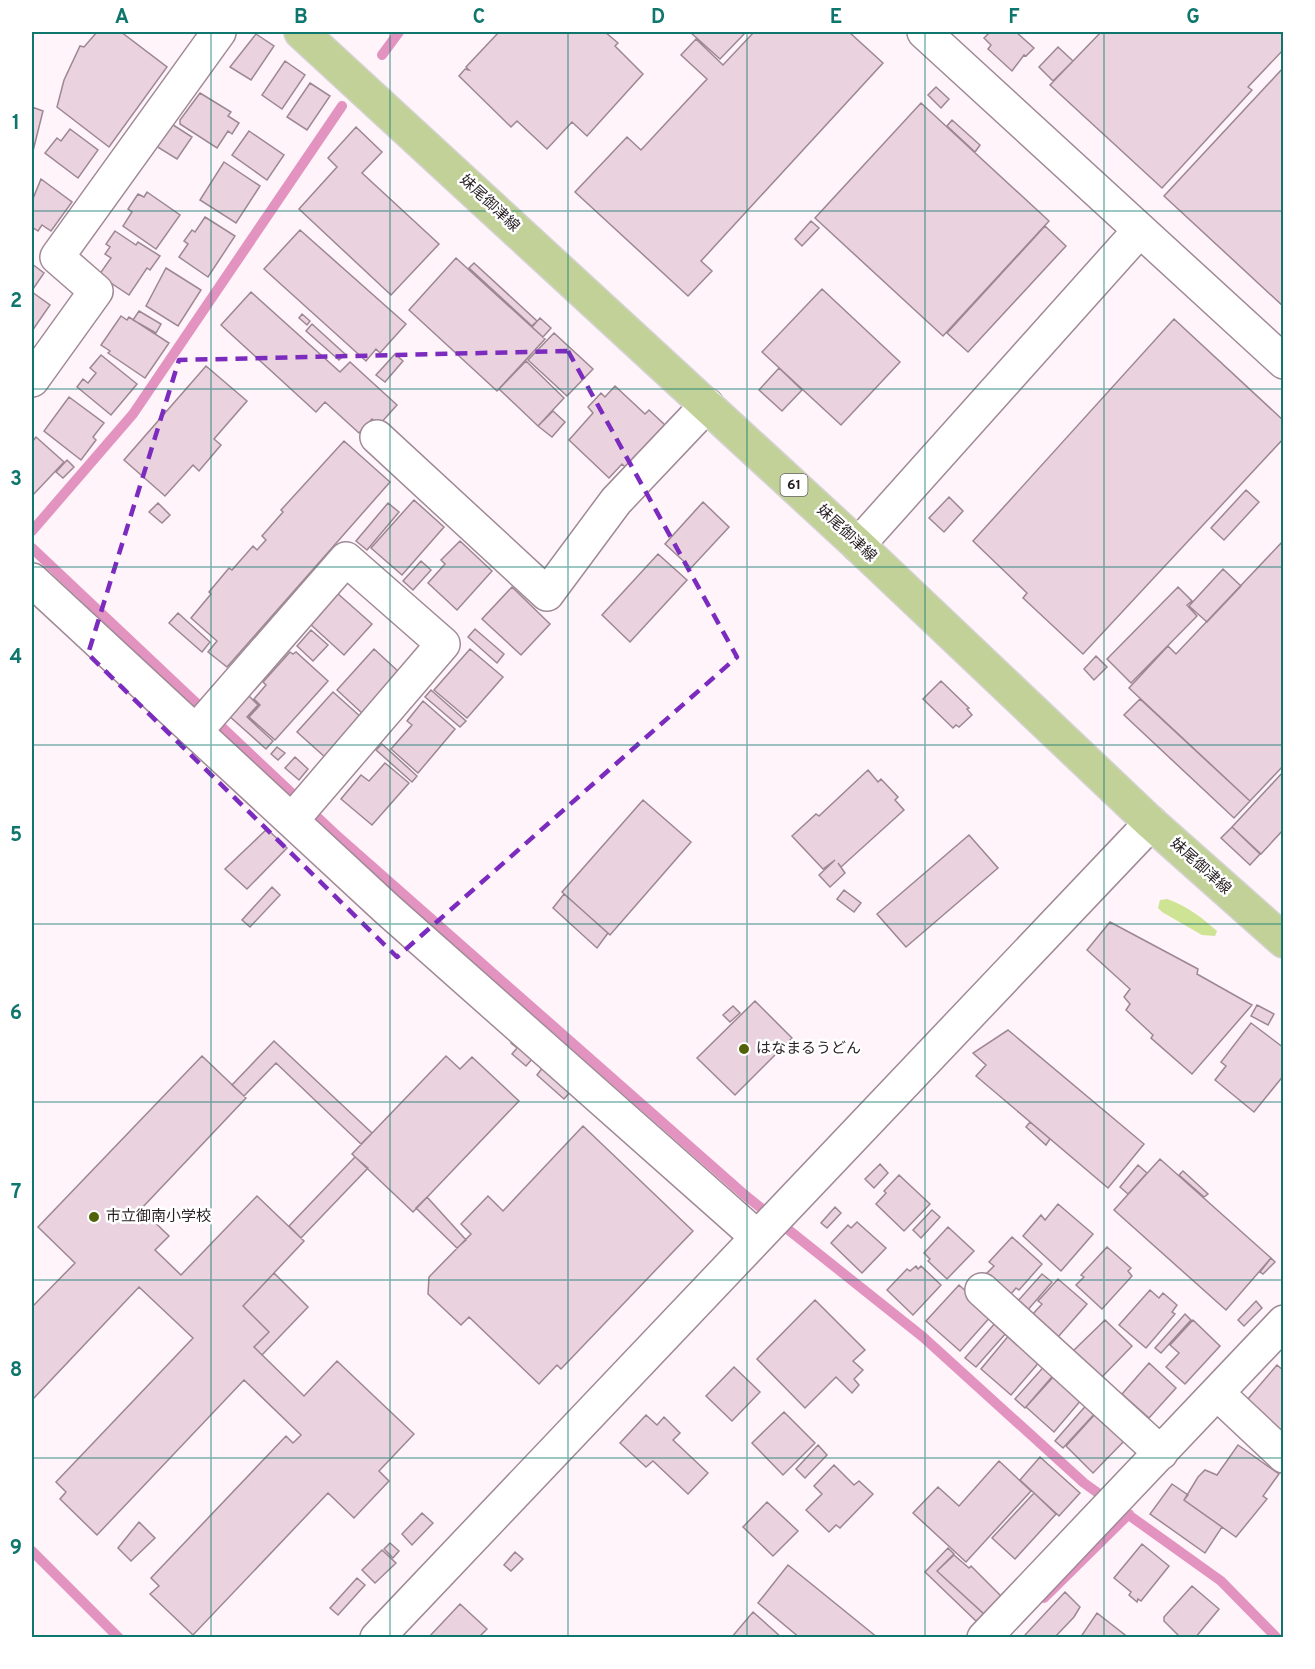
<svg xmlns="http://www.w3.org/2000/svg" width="1315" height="1669" font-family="Overpass,'Noto Sans JP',sans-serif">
	<rect width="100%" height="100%" fill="#fef4f9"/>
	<!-- green -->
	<path fill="#cee494" d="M1167 899C1187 906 1201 917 1217 931L1215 936 1202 935 1162 912 1158 908 1160 900Z"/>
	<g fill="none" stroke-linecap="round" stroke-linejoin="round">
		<!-- stream -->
		<path stroke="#e393c0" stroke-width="10" d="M382 55 399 32
			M32 531 133 414 342 106
			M32 548 334 833 746 1196 923 1337 1084 1483 1221 1581 1277 1638
			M32 1551 119 1638
			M1044 1598 1129 1514"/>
	</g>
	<!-- building -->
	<path fill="#ead2de" stroke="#9d8792" stroke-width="1.5" d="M97 32H121L167 67 109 147 57 107 64 80 80 46 84 47Z
		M499 32H605L618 43 615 46 643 74 587 136 572 122 547 149 517 121 511 127 459 76 465 69 469 70 466 67Z
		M690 32H746L720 59Z
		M754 32H849L883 63 701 261 712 271 688 296 575 192 627 137 641 150 707 79 681 55 696 39 723 65Z
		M990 32H1016L1034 48 1026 56 1024 55 1012 71 988 49 991 45 984 38Z
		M1101 32H1284V49L1248 87 1252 90 1162 188 1050 85Z
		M256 34 274 46 251 80 230 67Z
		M1058 47 1073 61 1053 81 1039 67Z
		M285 61 305 75 282 109 262 95Z
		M1284 67V307L1164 196Z
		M310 83 330 96 307 130 287 117Z
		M936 87 949 99 941 108 928 95Z
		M200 93 231 112 228 116 239 123 232 134 228 131 217 148 180 124V120Z
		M921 103 1049 221 943 336 815 218Z
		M32 107 43 111 32 155Z
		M952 120 980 145 975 152 947 126Z
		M170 123 192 137 177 159 156 146Z
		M356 127 382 152 362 173 439 244 391 295 299 209 337 167 328 158Z
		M70 129 98 150 78 178 45 153 57 138 61 141Z
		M249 131 284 155 267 180 232 155Z
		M224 162 260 186 236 223 200 200Z
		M41 179 72 202 51 231 42 225 38 231 32 227V201Z
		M147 192 180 215 156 249 123 226 132 212 128 209 138 194 144 197Z
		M205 217 235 236 208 277 179 257 188 244 184 241 192 230 195 232Z
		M811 221 819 228 802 246 795 239Z
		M1045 226 1066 246 968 352 947 333Z
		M300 230 406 324 380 353 376 349 366 361 264 269Z
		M115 231 136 245 138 242 160 256 150 270 147 268 129 295 99 275 111 258 105 254 110 247 106 244Z
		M456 258 545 339 497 391 409 310Z
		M474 263 537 321 532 326 469 268Z
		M32 264 44 273 33 289 32 288Z
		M166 268 201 290 178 326 146 306Z
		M822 289 900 362 841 425 762 352Z
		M32 292 50 305 32 331Z
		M251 292 340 372 350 362 397 405 379 425 372 419 359 433 325 402 316 412 221 325Z
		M139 311 161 324 156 333 133 320Z
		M302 314 310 321 307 325 299 318Z
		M121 316 127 320 129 317 169 343 145 378 108 353 110 351 101 345Z
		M540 318 551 328 543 337 532 327Z
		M1174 319 1284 421V438L1083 654 1023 598 1027 593 973 541Z
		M312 324 345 354 339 360 306 331Z
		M554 333 593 369 567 396 528 360Z
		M395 354 403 361 385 382 376 375Z
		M101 355 137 384 111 415 77 387 83 379 88 383 96 373 90 368Z
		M526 361 564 398 538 426 499 389Z
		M206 366 247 401 214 439 221 445 199 471 193 465 165 496 124 460Z
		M779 368 802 390 782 411 759 390Z
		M615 386 645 414 649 410 665 425 625 467 622 464 609 478 569 440 593 413 588 407 601 393 605 397Z
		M69 397 104 423 93 437 96 440 81 460 44 431Z
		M553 411 565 422 552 437 538 426Z
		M36 437 64 462 33 495 32 442Z
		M344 441 390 482 227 667 208 652 217 641 191 618 211 594 209 592 229 568 232 570 253 546 257 550 266 540 262 536 283 512 281 510Z
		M67 460 74 467 63 478 56 472Z
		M1246 490 1259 502 1224 540 1211 528Z
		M949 497 963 511 944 532 929 518Z
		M414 500 444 527 402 575 371 548Z
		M703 502 729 527 691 568 665 544Z
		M158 503 170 515 162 523 149 512Z
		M388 503 399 512 367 550 356 541Z
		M1284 540V765L1250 801 1129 688 1168 646 1176 654Z
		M460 541 492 571 457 610 428 583 445 564 441 560Z
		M658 554 687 580 630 642 602 615Z
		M421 561 431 570 413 590 403 581Z
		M1223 569 1241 586 1207 622 1189 606Z
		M512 587 550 624 521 655 482 619Z
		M1178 587 1192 601 1187 605 1197 616 1131 683 1107 659Z
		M337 593 372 624 344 655 310 624Z
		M178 613 210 642 202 652 169 623Z
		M475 629 504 654 497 663 468 637Z
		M311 630 328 645 313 661 297 646Z
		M374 649 400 673 363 714 337 690Z
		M470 649 503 677 467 718 434 690Z
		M290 652 293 654 296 652 328 681 275 740 249 717 260 705 254 699 266 685 263 682Z
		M1096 656 1107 667 1094 680 1084 669Z
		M941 681 969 708 967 709 972 715 959 727 956 725 953 728 923 699Z
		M431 690 466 721 460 727 425 697Z
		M333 692 362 718 326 758 297 732Z
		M247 694 258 705 247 717 273 741 266 749 228 715Z
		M1140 699 1250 801 1234 818 1124 715Z
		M423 701 455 729 418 773 391 749 412 725 407 721Z
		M382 744 417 776 412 782 376 750Z
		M277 747 285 753 278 760 271 754Z
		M295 757 308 769 299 780 285 768Z
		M385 763 409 783 372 825 341 799 361 775 369 781Z
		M868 770 878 782 881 779 898 797 895 800 904 810 841 867 838 863 845 873 830 887 819 875 835 860 823 869 792 836 816 814 819 816Z
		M1284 771V829L1261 854 1232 827Z
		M643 800 691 842 610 935 562 892Z
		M1232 827 1260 854 1250 865 1221 838Z
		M267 829 287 848 247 889 225 869Z
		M969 835 998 868 906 947 877 914Z
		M272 887 280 895 250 927 242 920Z
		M844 890 861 903 854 912 837 899Z
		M564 894 608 933 597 948 553 908Z
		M1110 922 1198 969 1197 974 1252 1005 1192 1074 1151 1038 1153 1035 1126 1010 1130 1004 1124 997 1130 989 1087 950Z
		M755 1001 792 1038 735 1095 697 1058Z
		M1257 1005 1274 1014 1268 1025 1251 1016Z
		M733 1006 740 1013 730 1022 723 1015Z
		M1251 1023 1284 1048V1075L1254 1112 1215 1080 1226 1066 1221 1062Z
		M1008 1030 1144 1144 1108 1188 976 1076 986 1065 973 1053Z
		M274 1041 372 1133 361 1144 276 1063 244 1096 232 1085Z
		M514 1041 534 1057 526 1066 512 1054 517 1048 511 1043Z
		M202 1056 246 1098 141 1209 169 1236 155 1250 181 1275 257 1196 304 1241 243 1306 269 1332 254 1347 304 1396 337 1361 414 1434 379 1471 389 1481 354 1518 328 1493 193 1635 150 1594 159 1586 151 1578 286 1436 293 1443 301 1435 244 1380 97 1535 60 1499 66 1492 56 1482 193 1338 139 1287 32 1400V1307L75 1263 38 1227Z
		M446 1056 460 1069 472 1057 519 1101 413 1212 352 1154Z
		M543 1067 571 1091 564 1099 537 1075Z
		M1030 1122 1050 1139 1046 1145 1026 1127Z
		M583 1126 693 1231 561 1369 557 1365 539 1384 469 1317 461 1325 428 1294 429 1277 471 1234 461 1224 488 1196 503 1211Z
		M355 1157 368 1168 301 1238 289 1226Z
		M1160 1159 1271 1258 1226 1310 1114 1210Z
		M880 1164 888 1173 874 1188 865 1179Z
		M1138 1165 1147 1173 1128 1194 1120 1187Z
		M1183 1171 1208 1194 1204 1197 1179 1175Z
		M899 1175 930 1204 904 1231 876 1204 886 1193 884 1191Z
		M427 1197 466 1240 457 1248 416 1208Z
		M1058 1204 1093 1234 1061 1271 1023 1236 1041 1215 1045 1220Z
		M835 1207 841 1213 827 1228 821 1223Z
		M932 1210 940 1217 921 1238 913 1230Z
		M857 1222 886 1248 862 1273 831 1243 848 1225 851 1228Z
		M948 1227 974 1251 947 1279 928 1261 930 1259 924 1253Z
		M1012 1237 1042 1264 1019 1290 1016 1288 1010 1295 986 1274 994 1266 989 1262Z
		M1107 1247 1131 1268 1128 1271 1132 1276 1102 1309 1076 1285 1084 1277 1081 1275Z
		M1271 1258 1275 1262 1263 1274 1260 1272Z
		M916 1266 918 1269 921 1266 941 1285 913 1315 887 1290 907 1269 910 1271Z
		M274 1273 308 1307 262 1355 254 1347 269 1332 243 1306Z
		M1042 1274 1052 1282 1026 1312 1016 1303Z
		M1058 1279 1087 1304 1058 1337 1032 1315 1042 1304 1038 1301Z
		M959 1285 992 1315 960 1351 926 1321Z
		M1150 1290 1159 1298 1163 1293 1177 1305 1172 1312 1175 1314 1146 1348 1119 1325Z
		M815 1300 865 1350 853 1361 863 1370 854 1379 859 1385 852 1393 836 1377 805 1408 757 1359Z
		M1256 1301 1262 1308 1244 1326 1238 1320Z
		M1185 1314 1191 1320 1161 1353 1155 1348Z
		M1105 1320 1132 1346 1101 1378 1073 1351Z
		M1193 1320 1220 1346 1185 1384 1166 1367 1179 1353 1170 1345Z
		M996 1322 1007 1332 976 1367 965 1358Z
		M1010 1334 1041 1360 1011 1395 981 1369Z
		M1048 1362 1057 1371 1025 1408 1015 1399Z
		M1149 1363 1176 1388 1149 1418 1122 1394Z
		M1277 1365 1284 1371V1435L1247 1400Z
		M734 1367 760 1392 732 1421 706 1396Z
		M1055 1375 1082 1399 1054 1432 1026 1407Z
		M1089 1402 1098 1410 1063 1448 1055 1441Z
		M784 1412 815 1443 783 1475 752 1443Z
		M1097 1412 1126 1439 1093 1473 1066 1446Z
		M646 1415 657 1425 664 1417 680 1433 673 1440 708 1473 688 1494 653 1461 646 1467 620 1443Z
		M818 1445 827 1455 805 1478 796 1469Z
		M1238 1445 1279 1474 1263 1496 1267 1499 1236 1537 1184 1500 1198 1477 1205 1470 1217 1475Z
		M1040 1457 1080 1493 1059 1516 1020 1480Z
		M999 1461 1031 1491 966 1562 913 1513 938 1487 959 1506Z
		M834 1465 854 1485 859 1481 873 1494 840 1528 836 1525 829 1532 806 1510 822 1494 814 1486Z
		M1172 1484 1188 1495 1184 1500 1222 1527 1205 1553 1150 1514Z
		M1034 1493 1056 1514 1015 1559 992 1538Z
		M767 1502 798 1531 773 1556 743 1527Z
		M422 1513 433 1523 412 1545 402 1534Z
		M139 1522 155 1538 131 1561 118 1548Z
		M390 1543 399 1551 393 1558 384 1549Z
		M1142 1544 1169 1566 1141 1601 1138 1599 1137 1602 1129 1595 1131 1592 1114 1578Z
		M948 1548 954 1554 937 1571 984 1614 976 1621 925 1572Z
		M382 1550 396 1563 375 1583 362 1570Z
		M515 1552 523 1559 511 1571 504 1565Z
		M954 1555 969 1568 971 1566 1003 1598 986 1616 937 1571Z
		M788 1565 878 1638H800L758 1603Z
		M357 1578 365 1585 338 1615 330 1608Z
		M1192 1586 1219 1609 1195 1638H1181L1164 1621V1617Z
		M1065 1592 1080 1607 1074 1617 1054 1638H1027L1025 1635Z
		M460 1604 487 1629 478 1638H428Z
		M753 1612 782 1638H731Z
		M1097 1613 1125 1635 1123 1638H1080Z"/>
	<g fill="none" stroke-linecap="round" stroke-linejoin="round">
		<!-- minor casing -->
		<g stroke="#a08a96" stroke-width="36">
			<path id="minor" d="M924 32 1284 362
				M32 380 96 291 57 257 219 32
				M377 437 547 594 616 501 707 405
				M858 545 1140 230
				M32 580 387 909 756 1236
				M196 731 346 559 443 644 292 820
				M982 1290 1161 1453
				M1217 1393 1284 1456
				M377 1638 1151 823
				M984 1638 1284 1322"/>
		</g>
		<!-- major casing -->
		<g stroke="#d4d2d3" stroke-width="36">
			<path id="major" d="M301 32 858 545 1151 823 1284 941"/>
		</g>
		<!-- minor -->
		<use href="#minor" stroke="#fff" stroke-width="33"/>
		<!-- major -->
		<use href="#major" stroke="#c2d198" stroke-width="33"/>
	</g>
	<!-- marked area -->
	<path fill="none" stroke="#7b2cbf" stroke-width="4.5" stroke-dasharray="12 8" stroke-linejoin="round" d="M568 351 737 657 397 957 88 654 179 360Z"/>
	<!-- grid -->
	<path fill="none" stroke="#0f766e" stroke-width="1.5" stroke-opacity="0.55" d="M211 32V1638M390 32V1638M568 32V1638M747 32V1638M925 32V1638M1104 32V1638M32 211H1284M32 389H1284M32 567H1284M32 745H1284M32 924H1284M32 1102H1284M32 1280H1284M32 1458H1284"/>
	<!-- markers -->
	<g fill="#516209" stroke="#fff" stroke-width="2">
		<circle cx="744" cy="1049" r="6"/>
		<circle cx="94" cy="1217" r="6"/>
	</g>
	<g text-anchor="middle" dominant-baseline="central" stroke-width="5" stroke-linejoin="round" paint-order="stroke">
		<!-- shield labels -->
		<rect fill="#fff" stroke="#676264" stroke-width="1.5" x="780.5" y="474" width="27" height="22" rx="4.5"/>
		<g font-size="14" font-weight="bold" fill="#261e22">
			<text x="794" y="485">61</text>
		</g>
		<!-- street labels -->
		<g font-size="15" fill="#261e22" stroke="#fff">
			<text transform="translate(489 204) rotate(43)">妹尾御津線</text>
			<text transform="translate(846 534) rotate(43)">妹尾御津線</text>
			<text transform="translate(1200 867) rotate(42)">妹尾御津線</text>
		</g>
		<!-- poi labels -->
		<g font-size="15" fill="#261e22" stroke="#fff" text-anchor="start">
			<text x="756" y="1049">はなまるうどん</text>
			<text x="106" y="1217">市立御南小学校</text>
		</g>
	</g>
	<!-- border -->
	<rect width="1315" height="1669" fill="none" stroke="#ffffff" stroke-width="66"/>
	<rect x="33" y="33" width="1249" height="1603" fill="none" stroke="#0f766e" stroke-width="2"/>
	<g font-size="20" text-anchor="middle" font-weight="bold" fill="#0f766e">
		<text x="122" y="23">A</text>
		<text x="301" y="23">B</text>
		<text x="479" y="23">C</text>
		<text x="658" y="23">D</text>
		<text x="836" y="23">E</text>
		<text x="1014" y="23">F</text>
		<text x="1193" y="23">G</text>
		<text x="16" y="129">1</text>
		<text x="16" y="307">2</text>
		<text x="16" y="485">3</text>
		<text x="16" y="663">4</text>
		<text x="16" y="841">5</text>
		<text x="16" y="1019">6</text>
		<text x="16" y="1198">7</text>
		<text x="16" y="1376">8</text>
		<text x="16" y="1554">9</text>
	</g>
</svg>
